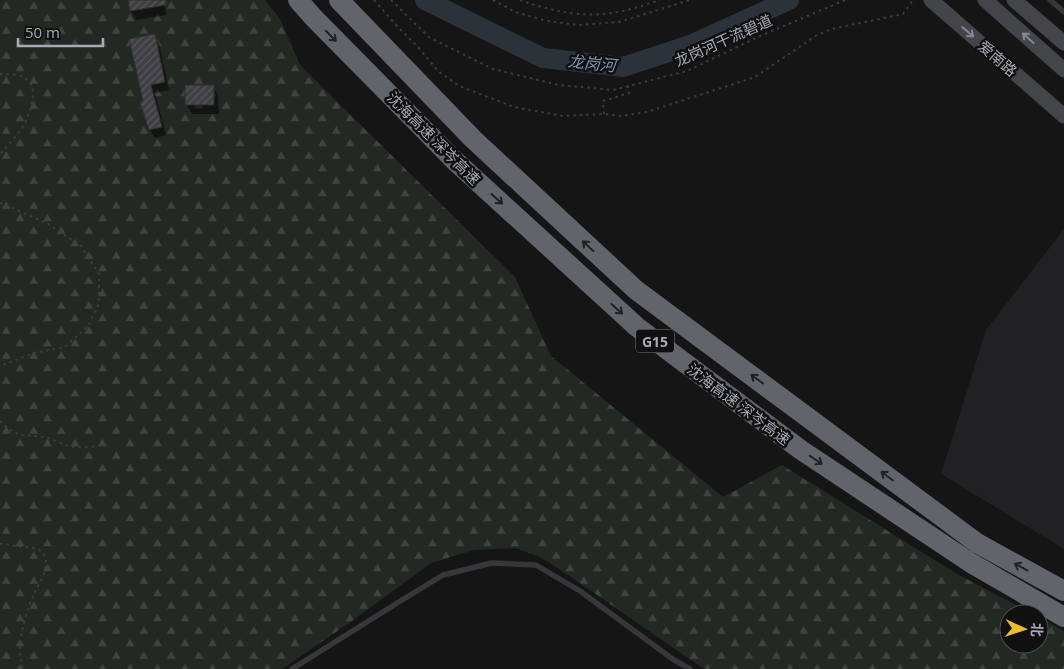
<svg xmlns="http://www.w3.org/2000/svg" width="1064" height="669" font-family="'Open Sans','Noto Sans SC',sans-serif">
	<defs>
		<pattern id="forest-firs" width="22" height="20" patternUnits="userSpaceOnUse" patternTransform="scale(1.25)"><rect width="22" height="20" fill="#212922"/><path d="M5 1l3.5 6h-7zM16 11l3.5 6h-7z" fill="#3e4540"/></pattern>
		<pattern id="building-hatch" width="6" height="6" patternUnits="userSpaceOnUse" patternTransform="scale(1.25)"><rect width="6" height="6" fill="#3f3f43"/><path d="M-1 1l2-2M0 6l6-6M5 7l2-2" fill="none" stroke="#58585c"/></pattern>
	</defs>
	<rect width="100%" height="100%" fill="#151516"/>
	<!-- built -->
	<path fill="#212123" d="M1064 229V549L941 474 986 330Z"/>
	<!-- forest -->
	<path fill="url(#forest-firs)" d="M0 0H265L280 19 300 65 515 277 551 356 723 497 782 465 957 574 1033 614H1009V644H1039V617L1064 631V669H706L698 665 568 575 542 558 516 548 474 550 431 563 352 621 282 669H0Z"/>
	<!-- shadow -->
	<path fill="#0007" d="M129 0H164L166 15 136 20 131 11Z
		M154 35 159 43 169 90 155 93 166 135 155 138 150 130 142 102H145Z
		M186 86H213L218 95 219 114H192L187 105Z"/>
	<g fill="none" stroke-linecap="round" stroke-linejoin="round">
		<!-- river -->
		<path stroke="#2b323a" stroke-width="20" d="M425 0 543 58 623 67 690 45 789 0"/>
	</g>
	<!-- building -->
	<path fill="url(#building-hatch)" stroke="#2f2f32" d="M128 0H166V5L130 11Z
		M155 34 165 82 151 85 162 127 149 130 140 102 143 101 129 39Z
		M185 85H214V105H185Z"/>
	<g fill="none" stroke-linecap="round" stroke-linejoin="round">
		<!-- path -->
		<path stroke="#3c3d42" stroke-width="2" stroke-dasharray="2.5 4" stroke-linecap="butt" d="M374 0 396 25 418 47 438 71 459 86 514 107 563 116 604 114 620 116 647 112 755 77 817 35 832 29 903 14 913 0
			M391 0 430 38 493 69 559 85 613 90 687 71 758 37 845 0
			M493 0 515 12 547 21 579 25 619 22 690 0
			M520 0C548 10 581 18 611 13 628 11 644 5 660 0
			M0 74C8 74 16 74 23 77 38 84 33 104 28 116 23 130 10 143 0 154
			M604 114 603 101 629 93 628 86
			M0 203 13 208 48 224 81 246 99 274V303L88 326 65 347 34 353 0 366
			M0 421C17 438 21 434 43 437 52 438 60 444 69 446 82 449 95 446 108 445
			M0 544C8 543 15 547 23 547 32 548 42 547 45 558 49 570 39 583 34 594 28 606 20 633 20 646 19 654 22 661 22 669"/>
		<!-- lane -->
		<path stroke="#36363b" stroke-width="5.5" d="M1050 0 1064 12
			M292 669 394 605 443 575 492 563 536 565 580 591 674 660 690 669"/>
		<!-- secondary -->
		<path stroke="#44454b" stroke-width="15" d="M931 0 1064 116
			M985 0 1064 70
			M1014 0 1064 43"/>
		<!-- highway -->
		<path stroke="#62646c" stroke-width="20" d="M298 0 313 17 454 160 637 327 801 450 971 563 1064 617
			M339 0 473 139 636 290 977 543 1064 591"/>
	</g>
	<!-- one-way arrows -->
	<defs><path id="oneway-shaft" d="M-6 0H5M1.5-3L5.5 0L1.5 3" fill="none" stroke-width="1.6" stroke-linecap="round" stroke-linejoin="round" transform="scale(1.25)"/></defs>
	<g stroke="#848791">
		<use href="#oneway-shaft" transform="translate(968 32) rotate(41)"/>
		<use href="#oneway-shaft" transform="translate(1028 38) rotate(-138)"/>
	</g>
	<g stroke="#202123">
		<use href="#oneway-shaft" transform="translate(331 36) rotate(45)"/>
		<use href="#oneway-shaft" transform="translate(497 199) rotate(42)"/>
		<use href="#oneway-shaft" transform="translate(588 246) rotate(-137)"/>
		<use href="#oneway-shaft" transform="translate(617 309) rotate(42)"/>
		<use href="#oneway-shaft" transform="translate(757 379) rotate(-143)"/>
		<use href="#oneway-shaft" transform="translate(816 460) rotate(34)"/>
		<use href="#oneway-shaft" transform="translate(887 476) rotate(-143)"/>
		<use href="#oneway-shaft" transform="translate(1021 567) rotate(-151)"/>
	</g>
	<g text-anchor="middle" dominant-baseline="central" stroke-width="5" stroke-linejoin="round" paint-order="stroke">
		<!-- shield labels -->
		<rect fill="#101011" stroke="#7a7c84" stroke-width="1" x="636" y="329.5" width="38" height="23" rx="4"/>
		<g font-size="14" font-weight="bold" fill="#a7aab6">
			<text x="655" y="341">G15</text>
		</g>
		<!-- street labels -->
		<g font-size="15" fill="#a7aab6" stroke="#101011">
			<text transform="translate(723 40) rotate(-24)">龙岗河干流碧道</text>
			<text transform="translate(998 58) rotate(41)">爱南路</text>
			<text transform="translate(434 138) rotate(45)">沈海高速 深岑高速</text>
			<text transform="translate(739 404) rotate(37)">沈海高速 深岑高速</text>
		</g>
		<!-- water labels -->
		<g font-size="16" font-style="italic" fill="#7f95b0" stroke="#101011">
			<text transform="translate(592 63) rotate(6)">龙岗河</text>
		</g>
	</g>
	<!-- north arrow -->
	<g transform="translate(1024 629) rotate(93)"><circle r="24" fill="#101011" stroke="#4c4e53"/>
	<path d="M0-4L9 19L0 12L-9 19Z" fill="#ebbc38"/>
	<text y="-8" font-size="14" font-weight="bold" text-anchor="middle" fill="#a7aab6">北</text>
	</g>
	<!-- scale -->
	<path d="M18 38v8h85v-8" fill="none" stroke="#a7aab6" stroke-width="2.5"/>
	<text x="25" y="38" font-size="15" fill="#a7aab6" stroke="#101011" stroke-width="4" paint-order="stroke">50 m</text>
</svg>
